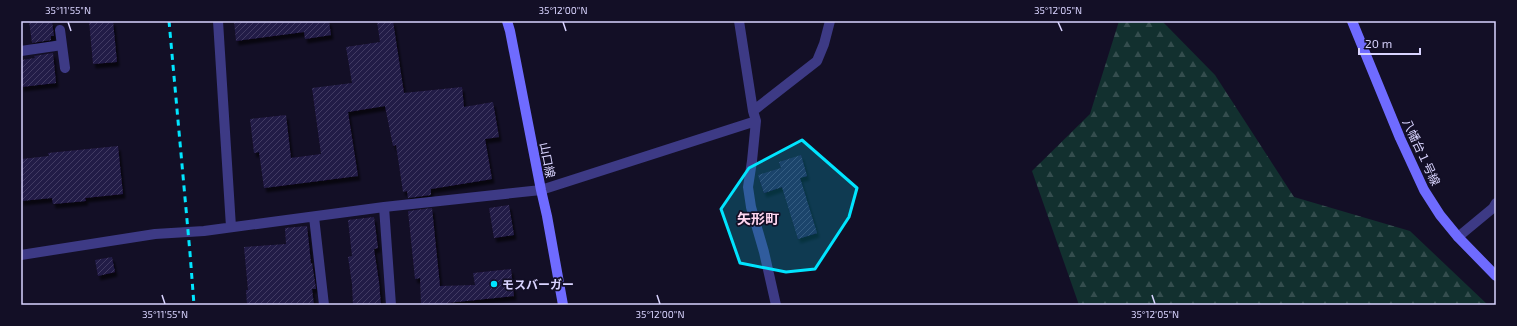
<svg xmlns="http://www.w3.org/2000/svg" width="1517" height="326" font-family="'Exo 2','Noto Sans JP',sans-serif">
	<defs>
		<pattern id="forest-firs" width="22" height="20" patternUnits="userSpaceOnUse"><rect width="22" height="20" fill="#12302f"/><path d="M5 1l3.5 6h-7zM16 11l3.5 6h-7z" fill="#344d4e"/></pattern>
		<pattern id="building-hatch" width="6" height="6" patternUnits="userSpaceOnUse"><rect width="6" height="6" fill="#241b47"/><path d="M-1 1l2-2M0 6l6-6M5 7l2-2" fill="none" stroke="#433b63"/></pattern>
		<filter id="shadow"><feDropShadow dx="2.5" dy="4.5" stdDeviation="1" flood-color="#0009"/></filter>
	</defs>
	<rect width="100%" height="100%" fill="#130f26"/>
	<!-- forest -->
	<path fill="url(#forest-firs)" d="M1119 21H1162L1215 75 1294 197 1410 231 1488 305H1079L1032 171 1090 114Z"/>
	<!-- building -->
	<path fill="url(#building-hatch)" filter="url(#shadow)" d="M29 21H52L54 36H51V40L32 43Z
		M89 21H113L117 62 93 64Z
		M234 21H329L331 35 305 39 304 32 236 41Z
		M377 21H393L404 93 462 87 464 107 493 102 499 137 485 139 492 179 431 189V195L408 198 407 191 403 192 396 145 393 146 385 106 348 112 358 176 264 188 259 152 254 153 250 119 286 115 291 158 321 154 312 88 352 83 346 47 380 42Z
		M53 53 56 83 21 87V60L35 58 34 56Z
		M118 146 123 194 85 198 86 201 53 204 52 198 21 201V159L49 156 48 153Z
		M801 155 807 176 800 178 817 233 798 239 782 187 764 193 758 175 781 168 779 162Z
		M509 205 514 235 494 238 489 208Z
		M432 208 440 286 475 285 473 273 511 269 514 296 447 303 448 305H421L420 278 415 279 408 211Z
		M374 217 378 248 374 249 379 282 381 305H353L352 284 348 257 352 256 348 220Z
		M307 226 311 263H312L316 289H312L314 305H247L246 290H248L244 247 286 244 285 228Z
		M112 257 115 272 98 276 95 260Z"/>
	<g fill="none" stroke-linecap="round" stroke-linejoin="round">
		<!-- street -->
		<path stroke="#3d3a85" stroke-width="10" d="M218 21 231 227
			M739 21 753 111
			M60 30 65 68
			M21 51 62 45
			M384 207 391 305
			M314 217 324 305
			M1458 237 1493 208 1496 203
			M21 255 155 234 204 231 384 207 541 190 756 121
			M776 305 764 252 751 207 748 187 752 161 756 121 753 111 817 61 824 44 830 21"/>
		<!-- secondary -->
		<path stroke="#6f6bff" stroke-width="10" d="M507 21 510 31 541 190 547 216 563 305
			M1352 21 1400 138 1424 190 1440 215 1458 237 1496 276"/>
		<!-- rail -->
		<path stroke="#00e5ff" stroke-width="3" stroke-dasharray="6 5" stroke-linecap="butt" d="M169 21 190 253 194 305"/>
	</g>
	<!-- marked area -->
	<path fill="#00e5ff" fill-opacity="0.2" stroke="#00e5ff" stroke-width="3" stroke-linejoin="round" d="M802 140 857 188 849 217 815 269 786 272 740 263 721 209 749 168Z"/>
	<!-- ticks -->
	<path fill="none" stroke="#d9d4ff" stroke-width="1.5" d="M68 22 71 31M563 22 566 31M1058 22 1062 31M162 295 165 304M657 295 660 304M1152 295 1155 304"/>
	<!-- markers -->
	<circle fill="#00e5ff" stroke="#130f26" stroke-width="1.5" cx="494" cy="284" r="4"/>
	<g text-anchor="middle" dominant-baseline="central" stroke-width="3.5" stroke-linejoin="round" paint-order="stroke">
		<!-- street labels -->
		<g font-size="12" fill="#d9d4ff" stroke="#130f26">
			<text transform="translate(1422 152) rotate(65)">八幡台１号線</text>
			<text transform="translate(548 160) rotate(79)">山口線</text>
		</g>
		<!-- poi labels -->
		<g font-size="12" font-weight="bold" fill="#d9d4ff" stroke="#130f26" text-anchor="start">
			<text x="502" y="284">モスバーガー</text>
		</g>
		<!-- quarter labels -->
		<g font-size="14" font-weight="bold" fill="#ffd6f0" stroke="#130f26">
			<text x="758" y="218">矢形町</text>
		</g>
	</g>
	<!-- border -->
	<rect width="1517" height="326" fill="none" stroke="#130f26" stroke-width="44"/>
	<!-- scale -->
	<path d="M1359 48v6h61v-6" fill="none" stroke="#d9d4ff" stroke-width="2"/>
	<text x="1365" y="48" font-size="12" fill="#d9d4ff" stroke="#130f26" stroke-width="3" paint-order="stroke">20 m</text>
	<rect x="22" y="22" width="1473" height="282" fill="none" stroke="#d9d4ff" stroke-width="1.5"/>
	<g font-size="10" text-anchor="middle" fill="#d9d4ff">
		<text x="68" y="14">35°11'55"N</text>
		<text x="563" y="14">35°12'00"N</text>
		<text x="1058" y="14">35°12'05"N</text>
		<text x="165" y="318">35°11'55"N</text>
		<text x="660" y="318">35°12'00"N</text>
		<text x="1155" y="318">35°12'05"N</text>
	</g>
</svg>
